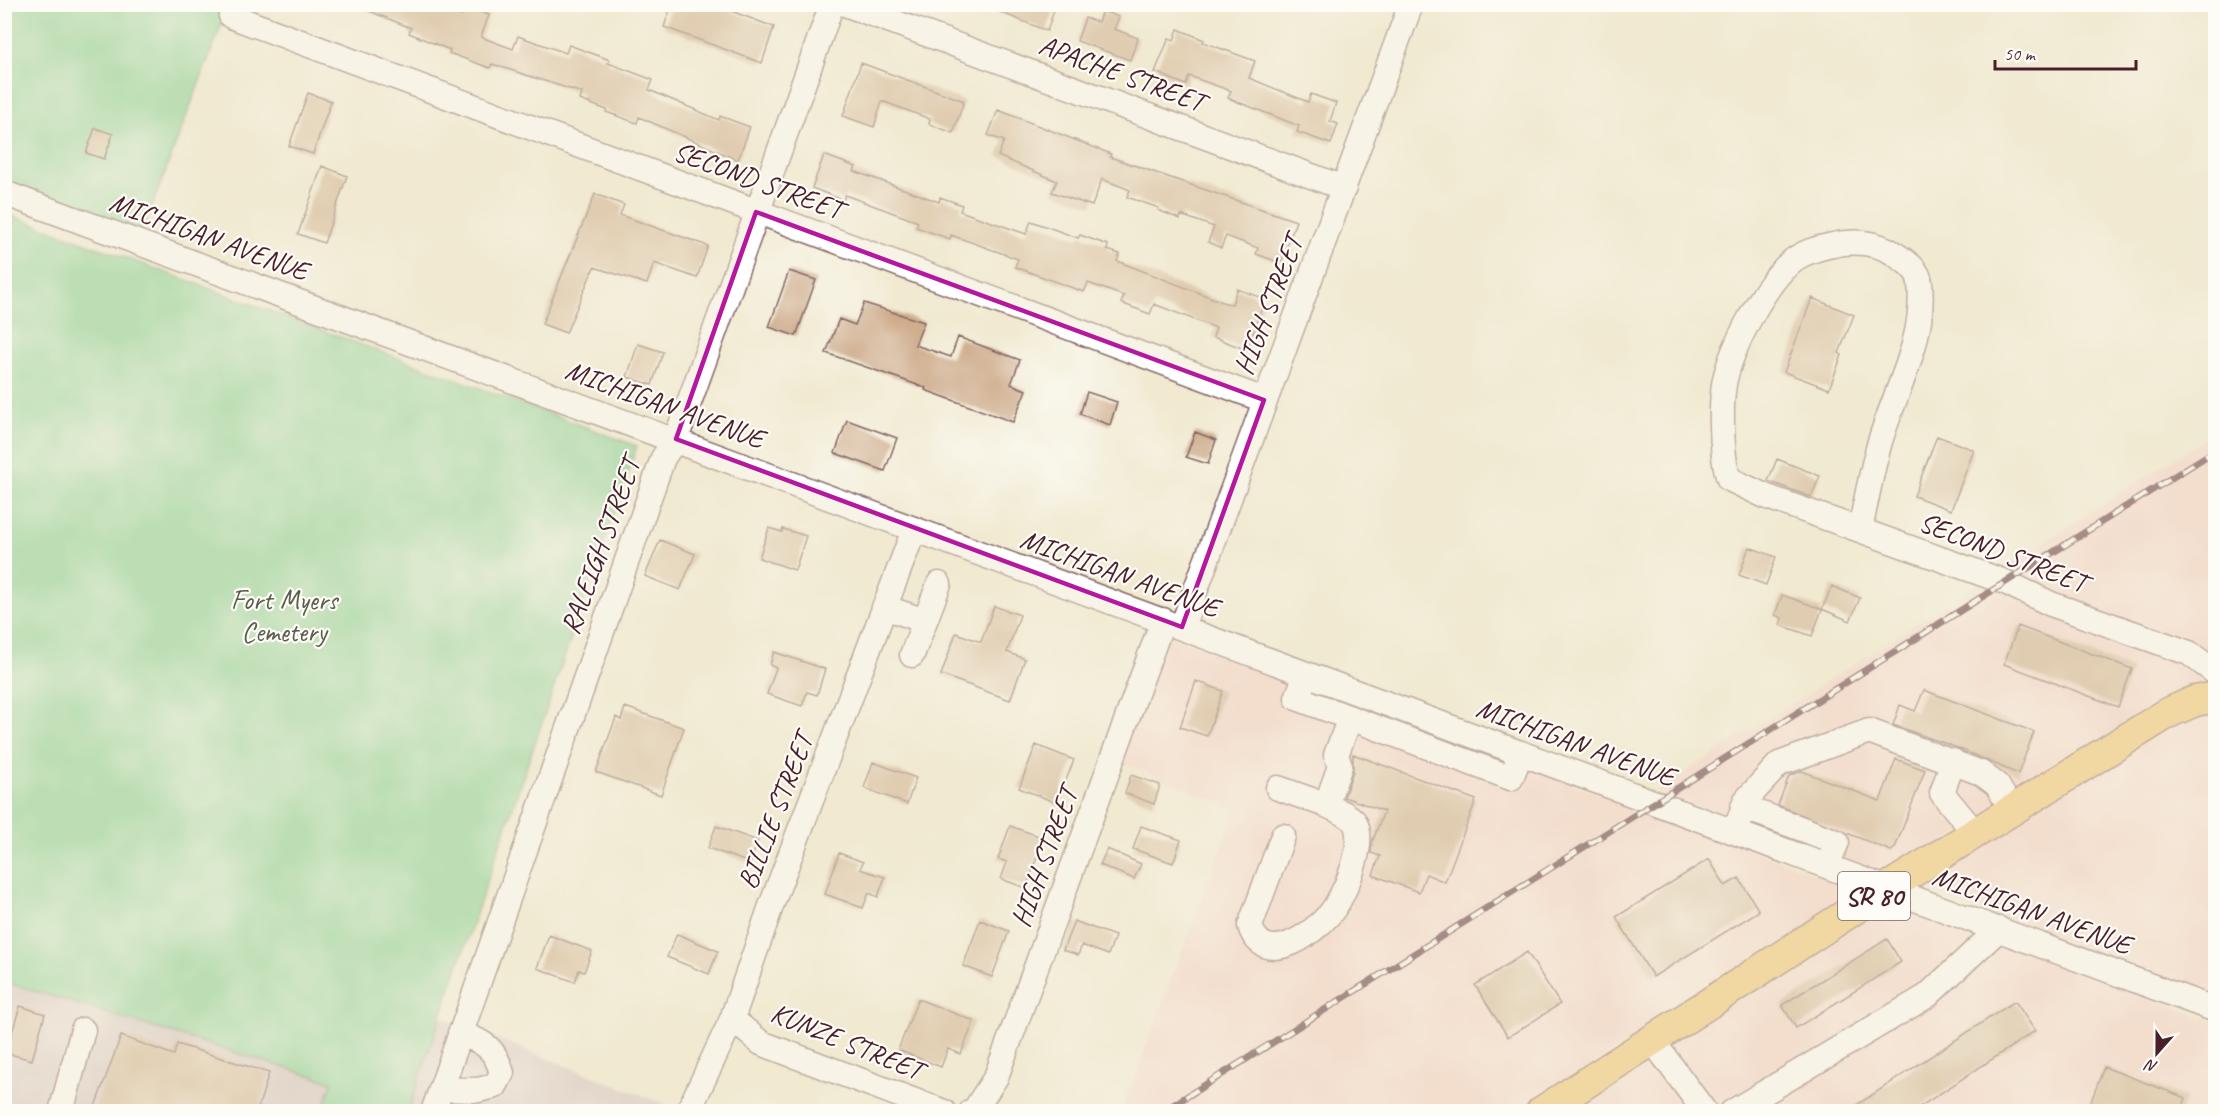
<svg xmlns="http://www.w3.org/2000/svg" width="2220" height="1116" font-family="Caveat,sans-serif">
	<rect width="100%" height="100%" fill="#fdfcf7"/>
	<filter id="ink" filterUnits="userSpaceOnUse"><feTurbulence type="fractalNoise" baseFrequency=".0167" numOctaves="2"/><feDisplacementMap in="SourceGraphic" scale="12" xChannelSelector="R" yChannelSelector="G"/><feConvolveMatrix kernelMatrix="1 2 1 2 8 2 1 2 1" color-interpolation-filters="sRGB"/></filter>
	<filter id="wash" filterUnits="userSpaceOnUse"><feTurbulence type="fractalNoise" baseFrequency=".008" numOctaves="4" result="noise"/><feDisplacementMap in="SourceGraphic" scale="24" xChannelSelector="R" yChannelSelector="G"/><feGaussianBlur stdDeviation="1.35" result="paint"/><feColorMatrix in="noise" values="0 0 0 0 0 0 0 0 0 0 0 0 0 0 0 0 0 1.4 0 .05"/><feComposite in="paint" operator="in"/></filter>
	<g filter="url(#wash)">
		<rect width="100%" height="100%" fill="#f1ead1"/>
		<!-- built -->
		<path fill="#f7d0ca" d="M2215 432V686L1887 876 1656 791Z
			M1170 635 1864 891 1522 1111H1122L1236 809 1119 761Z
			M2215 707V998L1911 885 2172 723Z
			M1888 900 2215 1022V1111L1560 1112Z"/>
		<!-- industrial -->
		<path fill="#d2bec2" d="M4 982 332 1082 323 1111H5Z
			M441 1017 665 1104 662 1112H408Z"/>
		<!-- green -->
		<path fill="#7ed193" stroke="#64785f" stroke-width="1.5" d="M4 5H229L142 232 5 181Z
			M4 213 637 446 408 1111H323L332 1082 5 982Z"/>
		<g id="blocks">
			<!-- building -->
			<path fill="#cdaa89" d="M352 4H435L462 16 466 7 489 15 481 37 513 49 518 36 566 53 569 45 610 60 608 63 653 80 649 90 719 120 720 116 750 127 738 160 639 117 637 123 606 112 607 110 580 100 582 93 492 64 490 68 449 53 450 50 409 33 411 28Z
				M672 4H712L774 27 762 63 664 27Z
				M980 4H1056L1047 31Z
				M1102 11 1119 17 1114 29 1138 38 1130 60 1077 41 1085 18 1098 22Z
				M1178 29 1204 40 1203 42 1255 61 1249 78 1308 102 1311 94 1336 103 1330 121 1338 124 1331 144 1297 132 1299 126 1228 98 1231 91 1189 76 1186 85 1155 72 1169 38 1174 40Z
				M861 63 964 101 953 133 929 124 930 119 882 101 874 127 843 116Z
				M308 93 331 101 313 154 289 146Z
				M998 110 1111 154 1110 157 1296 221 1281 263 1256 254 1258 248 1226 236 1221 248 1208 242 1214 227 1181 215 1180 219 1158 210 1159 208 1127 197 1130 190 1102 179 1092 206 1052 192 1057 181 998 156 1004 141 988 135Z
				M95 128 113 134 104 159 86 153Z
				M824 155 856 167 854 171 939 202 940 197 962 205 960 211 1026 234 1031 221 1078 238 1080 235 1108 245 1107 250 1120 254 1117 261 1225 303 1232 304 1237 289 1265 299 1247 350 1213 337 1216 328 1154 304 1150 314 1121 303 1124 296 1088 283 1084 292 1015 267 1018 259 951 235 950 239 916 227 918 222 845 195 843 200 812 188Z
				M322 166 347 176 324 243 298 234Z
				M595 194 624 205 620 215 708 246 697 278 654 263 647 284 594 267 566 333 542 324Z
				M789 271 816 280 796 336 769 327Z
				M1812 298 1854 315 1839 353 1842 355 1829 389 1784 372Z
				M864 303 924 322 915 345 951 357 958 337 1020 360 1011 384 1026 390 1013 422 925 390 926 388 826 353 839 319 855 325Z
				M638 344 663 352 652 385 627 377Z
				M1087 392 1117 402 1110 425 1080 414Z
				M847 420 897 438 885 471 835 453Z
				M1195 432 1216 440 1208 464 1186 457Z
				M1937 436 1974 450 1951 510 1914 496Z
				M1777 459 1820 476 1811 497 1768 481Z
				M769 528 782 532 783 529 806 536 795 570 759 558Z
				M660 540 695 554 680 590 645 576Z
				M1749 547 1776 557 1766 585 1739 575Z
				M1832 586 1860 598 1850 621 1822 609Z
				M1782 595 1822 609 1812 636 1780 625 1782 618 1775 615Z
				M994 606 1020 615 1007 652 1025 659 1010 700 941 675 956 633 981 642Z
				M2018 626 2132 669 2118 707 2004 664Z
				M774 652 825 669 817 695 807 692 802 706 767 694 776 668 770 665Z
				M1196 681 1223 691 1207 736 1180 727Z
				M1924 690 2034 732 2018 774 1958 748 1893 725 1900 705 1915 711Z
				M625 707 684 728 661 795 596 772 616 717 621 720Z
				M1036 745 1074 760 1057 803 1019 788Z
				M1353 754 1476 800 1445 882 1426 874 1419 892 1373 875 1380 856 1371 853 1372 843 1384 811 1344 797 1353 771Z
				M1896 759 1925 770 1895 848 1891 851 1778 805 1789 776 1802 771 1880 801Z
				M873 762 916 778 907 804 864 788Z
				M1131 775 1160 785 1154 804 1125 793Z
				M716 826 758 841 750 863 708 848Z
				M1010 826 1044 838 1026 888 1001 879 1007 862 998 859Z
				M1141 826 1181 840 1173 863 1133 849Z
				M1107 849 1141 864 1134 879 1100 865Z
				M839 853 863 862 860 869 885 877 878 897 869 893 863 908 825 894Z
				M1709 859 1725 886 1739 878 1759 911 1653 977 1616 917Z
				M980 920 1009 931 992 977 963 966Z
				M1074 921 1115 936 1108 955 1082 945 1078 955 1063 950Z
				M677 934 718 951 709 974 667 957Z
				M549 935 592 951 584 972 579 970 575 982 537 968Z
				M1887 939 1901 962 1796 1028 1782 1005Z
				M1527 952 1560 1004 1508 1037 1475 985Z
				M918 999 974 1021 961 1054 948 1049 941 1067 898 1050Z
				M2015 1001 2035 1031 1912 1112H1846Z
				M20 1006 45 1014 32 1060 6 1053Z
				M121 1036 174 1055 177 1044 269 1073 257 1112H93Z
				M2104 1067 2186 1098 2181 1112H2087Z"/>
		</g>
	</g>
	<g filter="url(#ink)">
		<use href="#blocks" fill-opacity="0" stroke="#846665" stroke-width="1.5"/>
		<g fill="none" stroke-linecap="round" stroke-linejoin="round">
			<!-- minor casing -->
			<g stroke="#846665" stroke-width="27">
				<path id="minor" d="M845 4 1344 188
					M231 16 1264 400
					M4 193 2216 1010
					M1860 530C1866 502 1871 473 1879 445 1894 392 1926 341 1920 283 1919 269 1905 261 1895 254 1877 242 1853 240 1833 245 1818 248 1803 252 1791 262 1764 285 1733 345 1725 379 1720 401 1721 458 1729 479L1765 496 2005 582 2051 604 2189 653 2216 673
					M884 607 925 621
					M1182 627 1411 4
					M912 655 939 584
					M1306 674 1297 698 1511 778 1521 753
					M1953 761 1942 793 1975 833
					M1278 788 1326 805
					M1743 807 1837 842 1827 866
					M1735 832 1746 800 1779 764 1869 731 1981 773 1997 785 2012 810
					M1283 836 1250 926C1264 969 1310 936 1329 915 1344 898 1368 842 1354 821 1347 813 1336 810 1326 805L1340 766 1336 755 1350 718
					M732 1019 761 1043 944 1112
					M1652 1040 1705 1112
					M441 1089 478 1090 495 1086 502 1073C495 1048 484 1042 460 1033
					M61 1112 83 1030
					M433 1112 663 458 676 439 832 4
					M688 1112 732 1019 771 906 914 530
					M971 1112 974 1111 996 1077 1163 620
					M1732 1112 1927 996 1999 929"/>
			</g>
			<!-- major casing -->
			<g stroke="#846665" stroke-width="33">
				<path id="major" d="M1541 1112 1887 888 2168 713 2195 701 2216 697"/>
			</g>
			<!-- minor -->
			<use href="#minor" stroke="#fff" stroke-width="24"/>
			<!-- major -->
			<use href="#major" stroke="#f2c36a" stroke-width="30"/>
			<!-- rail casing -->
			<g stroke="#4a1f2b" stroke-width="7">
				<path id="rail" d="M1162 1112 2216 450"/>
			</g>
			<!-- rail -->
			<use href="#rail" stroke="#fdfcf7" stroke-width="4.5" stroke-dasharray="14" stroke-linecap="butt"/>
		</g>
	</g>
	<!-- marked area -->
	<path d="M0 0H2220V1116H0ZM756 212 1264 400 1182 627 676 439Z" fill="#f1ead1" fill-opacity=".55" fill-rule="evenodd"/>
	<path fill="none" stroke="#b5179e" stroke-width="4.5" stroke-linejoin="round" d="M756 212 1264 400 1182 627 676 439Z"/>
	<g text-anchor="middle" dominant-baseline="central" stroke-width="4.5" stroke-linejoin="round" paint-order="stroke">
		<!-- shield labels -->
		<rect fill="#fdfcf7" stroke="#806168" stroke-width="1.5" x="1838" y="872" width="72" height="48" rx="4.5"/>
		<g font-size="27" font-weight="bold" fill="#4a1f2b">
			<text x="1874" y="896">SR 80</text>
		</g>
		<!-- street labels -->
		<g font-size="28" fill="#4a1f2b" stroke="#fdfcf7">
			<text transform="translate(1122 73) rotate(20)">APACHE STREET</text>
			<text transform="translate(758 180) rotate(20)">SECOND STREET</text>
			<text transform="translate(209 236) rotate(20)">MICHIGAN AVENUE</text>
			<text transform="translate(1268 305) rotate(-69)">HIGH STREET</text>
			<text transform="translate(665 404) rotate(20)">MICHIGAN AVENUE</text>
			<text transform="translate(600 546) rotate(-70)">RALEIGH STREET</text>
			<text transform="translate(2003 552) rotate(21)">SECOND STREET</text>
			<text transform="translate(1120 573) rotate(20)">MICHIGAN AVENUE</text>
			<text transform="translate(1576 742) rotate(20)">MICHIGAN AVENUE</text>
			<text transform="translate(775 811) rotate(-69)">BILLIE STREET</text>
			<text transform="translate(1044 857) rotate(-70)">HIGH STREET</text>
			<text transform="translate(2032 910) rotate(20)">MICHIGAN AVENUE</text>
			<text transform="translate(847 1041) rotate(22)">KUNZE STREET</text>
		</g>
		<!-- park labels -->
		<g font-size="28" fill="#5c5d4f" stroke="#fdfcf7">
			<text x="284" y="599">Fort Myers<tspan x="284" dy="32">Cemetery</tspan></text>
		</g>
	</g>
	<!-- margin -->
	<rect width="2220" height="1116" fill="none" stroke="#fdfcf7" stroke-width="24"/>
	<!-- north arrow -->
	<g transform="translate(2157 1053) rotate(201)" stroke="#fdfcf7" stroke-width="4.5" paint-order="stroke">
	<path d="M0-4.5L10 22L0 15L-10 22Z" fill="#4a1f2b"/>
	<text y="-9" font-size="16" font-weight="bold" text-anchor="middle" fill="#4a1f2b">N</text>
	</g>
	<!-- scale -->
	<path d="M1995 60v9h141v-9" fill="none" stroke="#4a1f2b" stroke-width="3"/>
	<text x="2004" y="60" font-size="18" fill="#4a1f2b" stroke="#fdfcf7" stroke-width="4.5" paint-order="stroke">50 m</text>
</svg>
